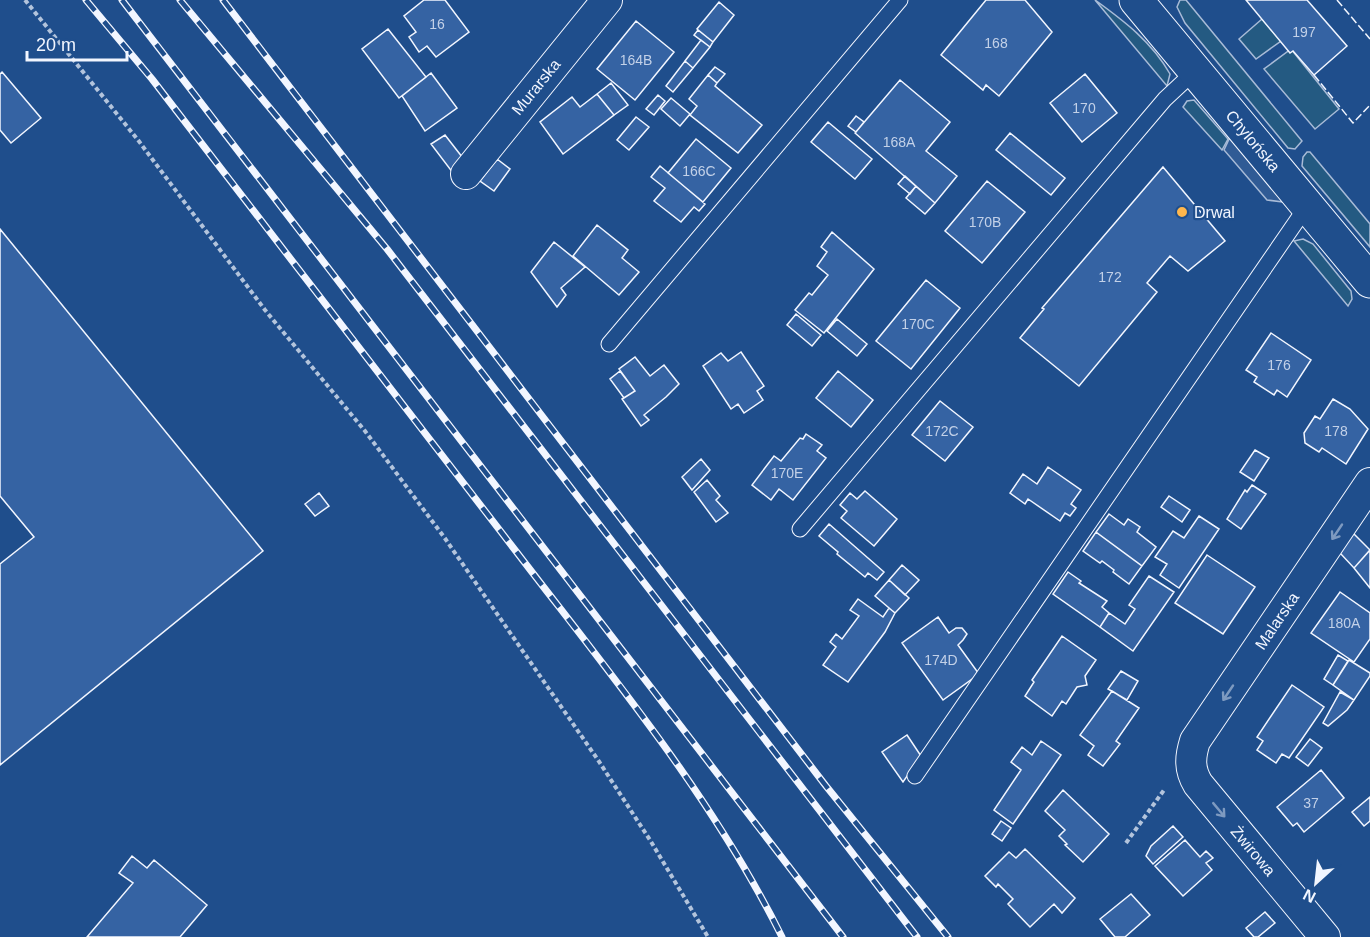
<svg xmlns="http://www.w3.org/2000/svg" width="1370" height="937" font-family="Arial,sans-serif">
	<rect width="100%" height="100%" fill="#1f4e8c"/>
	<!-- green -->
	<path fill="#245a82" stroke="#a8bbd7" stroke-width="1.5" d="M1095 0C1124 21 1152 42 1170 74L1167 86Z
		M1180 0H1186L1302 141 1295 149 1288 148 1185 23 1177 7Z
		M1262 19 1281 41 1256 59 1239 39Z
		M1291 49 1339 109 1315 129 1264 69Z
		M1194 100 1228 139 1222 150 1183 107 1187 101Z
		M1307 152H1310L1370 224V247L1302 166 1303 157Z
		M1303 239 1313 244 1351 291 1352 299 1348 306 1294 241Z"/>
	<!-- parking -->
	<path fill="#305b95" stroke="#a8bbd7" stroke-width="1.5" d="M1230 137 1283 202 1267 200 1224 150Z"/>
	<!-- building -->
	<path fill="#3563a3" stroke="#f2f6ff" stroke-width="1.5" d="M424 0H445L469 32 436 57 427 46 419 52 409 37 416 32 404 16Z
		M986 0H1025L1052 32 999 96 986 85 983 90 941 55Z
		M1246 0H1307L1347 46 1314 75 1293 51 1290 53Z
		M719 2 734 15 713 42 697 29Z
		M636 21 674 52 635 100 597 69Z
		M388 29 426 77 399 98 362 49Z
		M698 30 713 42 710 47 694 35Z
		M701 40 710 47 693 68 685 61Z
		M685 61 693 68 673 92 666 86Z
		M715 67 725 74 717 83 708 75Z
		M2 72 41 118 11 143 0 130V74Z
		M431 73 457 108 425 131 402 96Z
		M1085 74 1117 113 1082 142 1050 103Z
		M708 75 717 83 715 86 762 125 738 153 690 115 697 106 689 99Z
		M900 80 950 122 926 151 957 176 935 203 855 133Z
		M611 83 628 105 614 115 597 94Z
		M597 94 614 115 563 154 540 122 572 97 580 107Z
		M658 95 665 101 654 115 646 109Z
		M671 98 690 114 680 126 661 109Z
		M856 116 864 122 856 132 848 126Z
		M636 117 649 127 629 150 617 140Z
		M828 122 872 159 855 179 811 142Z
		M1010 133 1065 178 1051 195 996 150Z
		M445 135 466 162 453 173 431 144Z
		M696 139 731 168 703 202 668 173Z
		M497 159 510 169 494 191 480 181Z
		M660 166 705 204 699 211 694 207 681 222 654 201 665 188 651 177Z
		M1163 167 1225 241 1188 271 1170 256 1147 283 1157 292 1079 386 1020 338 1044 309 1042 308Z
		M905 176 916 186 910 194 898 184Z
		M987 181 1025 212 982 263 945 231Z
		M916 186 935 203 925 214 906 198Z
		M597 225 628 250 622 258 639 272 619 295 573 256Z
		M0 229 263 551 0 765V564L34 537 0 496Z
		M832 232 874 269 824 333 795 310 809 293 812 295 828 275 817 266 827 252 821 247Z
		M554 242 585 267 561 288 566 295 557 307 531 272Z
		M926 280 960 308 911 369 876 341Z
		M796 314 821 335 812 346 787 325Z
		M837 319 867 344 857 356 827 331Z
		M1271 333 1311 360 1287 397 1277 390 1274 395 1254 382 1257 377 1246 370Z
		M741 352 764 386 757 391 763 400 744 413 738 404 731 409 703 366 721 353 728 361Z
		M635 357 650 376 664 365 679 384 666 397 644 415 649 420 641 426 622 399 635 391 619 369Z
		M620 371 635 391 624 398 610 379Z
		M838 371 873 400 851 427 816 398Z
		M1333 399 1350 409 1368 429 1346 464 1322 448 1319 452 1305 443 1304 433 1315 416 1320 419Z
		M940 401 973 427 945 461 912 435Z
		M806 434 822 445 817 451 826 458 793 500 779 489 771 500 752 485 774 456 781 461 800 438 803 439Z
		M1255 450 1269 458 1254 481 1240 472Z
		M701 459 710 470 692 490 682 477Z
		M1048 467 1081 490 1071 504 1076 508 1070 516 1065 513 1060 521 1028 499 1025 504 1010 493 1023 474 1037 484Z
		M707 480 720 496 716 500 728 513 716 522 694 492Z
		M1252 485 1266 494 1241 529 1227 519 1245 490 1247 492Z
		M865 491 897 519 874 546 841 518 847 511 840 505 850 493 857 499Z
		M319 493 329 506 315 516 305 504Z
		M1169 496 1190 510 1182 522 1161 507Z
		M1109 514 1124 525 1128 519 1140 527 1137 532 1156 547 1142 566 1096 532Z
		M1199 516 1219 529 1179 588 1160 575 1167 564 1155 557 1173 531 1184 538Z
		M829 524 884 572 877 580 868 573 865 577 837 554 838 552 819 536Z
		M1096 532 1142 566 1129 584 1113 572 1114 570 1102 561 1100 563 1083 551Z
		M1353 533 1370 550 1354 568 1340 553Z
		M1370 550V588L1354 568Z
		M1207 555 1255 587 1223 634 1175 603Z
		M902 565 919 580 905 595 889 580Z
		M1068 572 1081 581 1079 583 1107 601 1102 607 1109 613 1100 627 1053 594Z
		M1149 576 1174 592 1133 651 1100 627 1109 613 1125 624 1135 609 1129 605Z
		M889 580 909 598 895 613 875 596Z
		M1340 592 1370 613V639L1354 662 1311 633Z
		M858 599 883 617 889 608 895 613 885 632 848 682 823 665 836 647 830 642 836 634 842 639 859 616 850 610Z
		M938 617 949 633 956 628H962L967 634 963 640 958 645 979 674 943 700 902 643Z
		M1062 636 1096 660 1085 676 1087 685 1077 687 1066 704 1062 701 1052 716 1025 696 1034 682 1032 680Z
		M1338 655 1348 661 1333 685 1324 679Z
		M1349 660 1370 673V676L1354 700 1333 685Z
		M1121 671 1138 681 1127 700 1108 689Z
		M1292 685 1324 707 1289 758 1282 754 1276 763 1257 750 1263 741 1257 737Z
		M1112 691 1139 708 1116 741 1120 744 1103 766 1088 755 1094 746 1080 735Z
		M1340 692 1354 700 1347 710 1328 726 1323 723Z
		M907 735 921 756 903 782 882 752Z
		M1310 739 1322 748 1308 766 1296 757Z
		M1041 741 1061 755 1013 824 994 810 1021 770 1011 762 1022 747 1032 755Z
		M1321 770 1344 798 1304 832 1297 823 1293 826 1277 807Z
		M1063 790 1109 834 1083 862 1065 845 1067 844 1059 836 1065 830 1045 811Z
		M1370 797V821L1364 826 1352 812Z
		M1001 821 1011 828 1002 841 992 834Z
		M1173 826 1183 837 1153 864 1146 856 1151 846Z
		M1185 840 1200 857 1206 851 1213 858 1206 863 1212 870 1183 896 1155 866Z
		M1025 849 1075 898 1062 913 1054 904 1030 927 1008 904 1013 899 998 884 996 887 985 876 1009 852 1016 858Z
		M132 856 147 868 154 860 207 905 180 937H87L133 883 119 873Z
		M1131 894 1150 915 1125 937H1115L1100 919Z
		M1265 912 1275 923 1258 937H1254L1246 928Z"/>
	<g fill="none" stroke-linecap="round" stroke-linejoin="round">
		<!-- lane casing -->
		<g stroke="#f2f6ff" stroke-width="17">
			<path id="lane" d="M609 344 900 0
				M800 529 1165 99 1195 71
				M915 776 1307 206"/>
		</g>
		<!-- street casing -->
		<g stroke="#f2f6ff" stroke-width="32">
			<path id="street" d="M466 174 607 0
				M1325 937 1198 784C1189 769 1190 757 1195 741L1370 483"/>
		</g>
		<!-- secondary casing -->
		<g stroke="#f2f6ff" stroke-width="35">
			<path id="secondary" d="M1136 0 1370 281"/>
		</g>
		<!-- path -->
		<path stroke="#b3c4dc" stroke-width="4" stroke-dasharray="4.5 3" stroke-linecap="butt" d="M25 0 138 140 265 310 365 431 444 537 598 760 650 840 708 937
			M1126 843 1164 790"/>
		<!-- lane -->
		<use href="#lane" stroke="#1f4e8c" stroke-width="15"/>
		<!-- street -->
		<use href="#street" stroke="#1f4e8c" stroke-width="30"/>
		<!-- secondary -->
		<use href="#secondary" stroke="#1f4e8c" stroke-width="33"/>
		<!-- rail casing -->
		<g stroke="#f2f6ff" stroke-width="7">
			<path id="rail" d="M86 0 152 79C273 236 394 393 515 550 610 674 712 796 782 937
				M122 0 843 937
				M180 0 387 249 917 937
				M223 0 826 786 948 937"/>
		</g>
		<!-- rail -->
		<use href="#rail" stroke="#1f4e8c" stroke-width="4.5" stroke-dasharray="14" stroke-linecap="butt"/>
		<!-- fence -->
		<path stroke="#f2f6ff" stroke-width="1.5" stroke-dasharray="8 3" stroke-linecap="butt" d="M1337 0 1370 39
			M1314 75 1353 123 1370 105"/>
	</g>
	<!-- one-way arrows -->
	<defs><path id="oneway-shaft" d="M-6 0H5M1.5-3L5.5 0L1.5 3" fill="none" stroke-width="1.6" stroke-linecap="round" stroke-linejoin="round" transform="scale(1.5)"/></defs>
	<g stroke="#7e9ac0">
		<use href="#oneway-shaft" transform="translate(1337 532) rotate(124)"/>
		<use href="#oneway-shaft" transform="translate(1228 693) rotate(124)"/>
		<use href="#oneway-shaft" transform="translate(1219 810) rotate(50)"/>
	</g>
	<!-- markers -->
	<circle fill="#ffb74d" stroke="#1f4e8c" stroke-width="2" cx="1182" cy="212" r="6"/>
	<g text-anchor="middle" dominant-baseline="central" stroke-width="4.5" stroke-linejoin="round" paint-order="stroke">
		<!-- number labels -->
		<g font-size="14" fill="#c3d1e8">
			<text x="437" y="24">16</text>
			<text x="1304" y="32">197</text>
			<text x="996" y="43">168</text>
			<text x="636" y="60">164B</text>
			<text x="1084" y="108">170</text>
			<text x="899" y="142">168A</text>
			<text x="699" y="171">166C</text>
			<text x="985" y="222">170B</text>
			<text x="1110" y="277">172</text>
			<text x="918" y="324">170C</text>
			<text x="1279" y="365">176</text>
			<text x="942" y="431">172C</text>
			<text x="1336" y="431">178</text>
			<text x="787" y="473">170E</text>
			<text x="1344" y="623">180A</text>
			<text x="941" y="660">174D</text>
			<text x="1311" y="803">37</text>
		</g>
		<!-- street labels -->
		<g font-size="16" fill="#f2f6ff" stroke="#1f4e8c">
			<text transform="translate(536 87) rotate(-51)">Murarska</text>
			<text transform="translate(1253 141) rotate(50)">Chylońska</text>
			<text transform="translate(1277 621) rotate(-56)">Malarska</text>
			<text transform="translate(1253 851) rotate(50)">Żwirowa</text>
		</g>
		<!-- poi labels -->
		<g font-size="16" fill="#f2f6ff" stroke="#1f4e8c" text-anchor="start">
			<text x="1194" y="212">Drwal</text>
		</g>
	</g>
	<!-- north arrow -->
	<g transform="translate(1316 883) rotate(207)" stroke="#1f4e8c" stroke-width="4.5" paint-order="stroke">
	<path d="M0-4.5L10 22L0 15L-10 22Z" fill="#f2f6ff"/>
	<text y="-9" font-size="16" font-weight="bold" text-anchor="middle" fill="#f2f6ff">N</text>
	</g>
	<!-- scale -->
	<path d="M27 51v9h100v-9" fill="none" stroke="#f2f6ff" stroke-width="3"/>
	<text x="36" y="51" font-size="18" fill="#f2f6ff" stroke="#1f4e8c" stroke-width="4.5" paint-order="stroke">20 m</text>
</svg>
